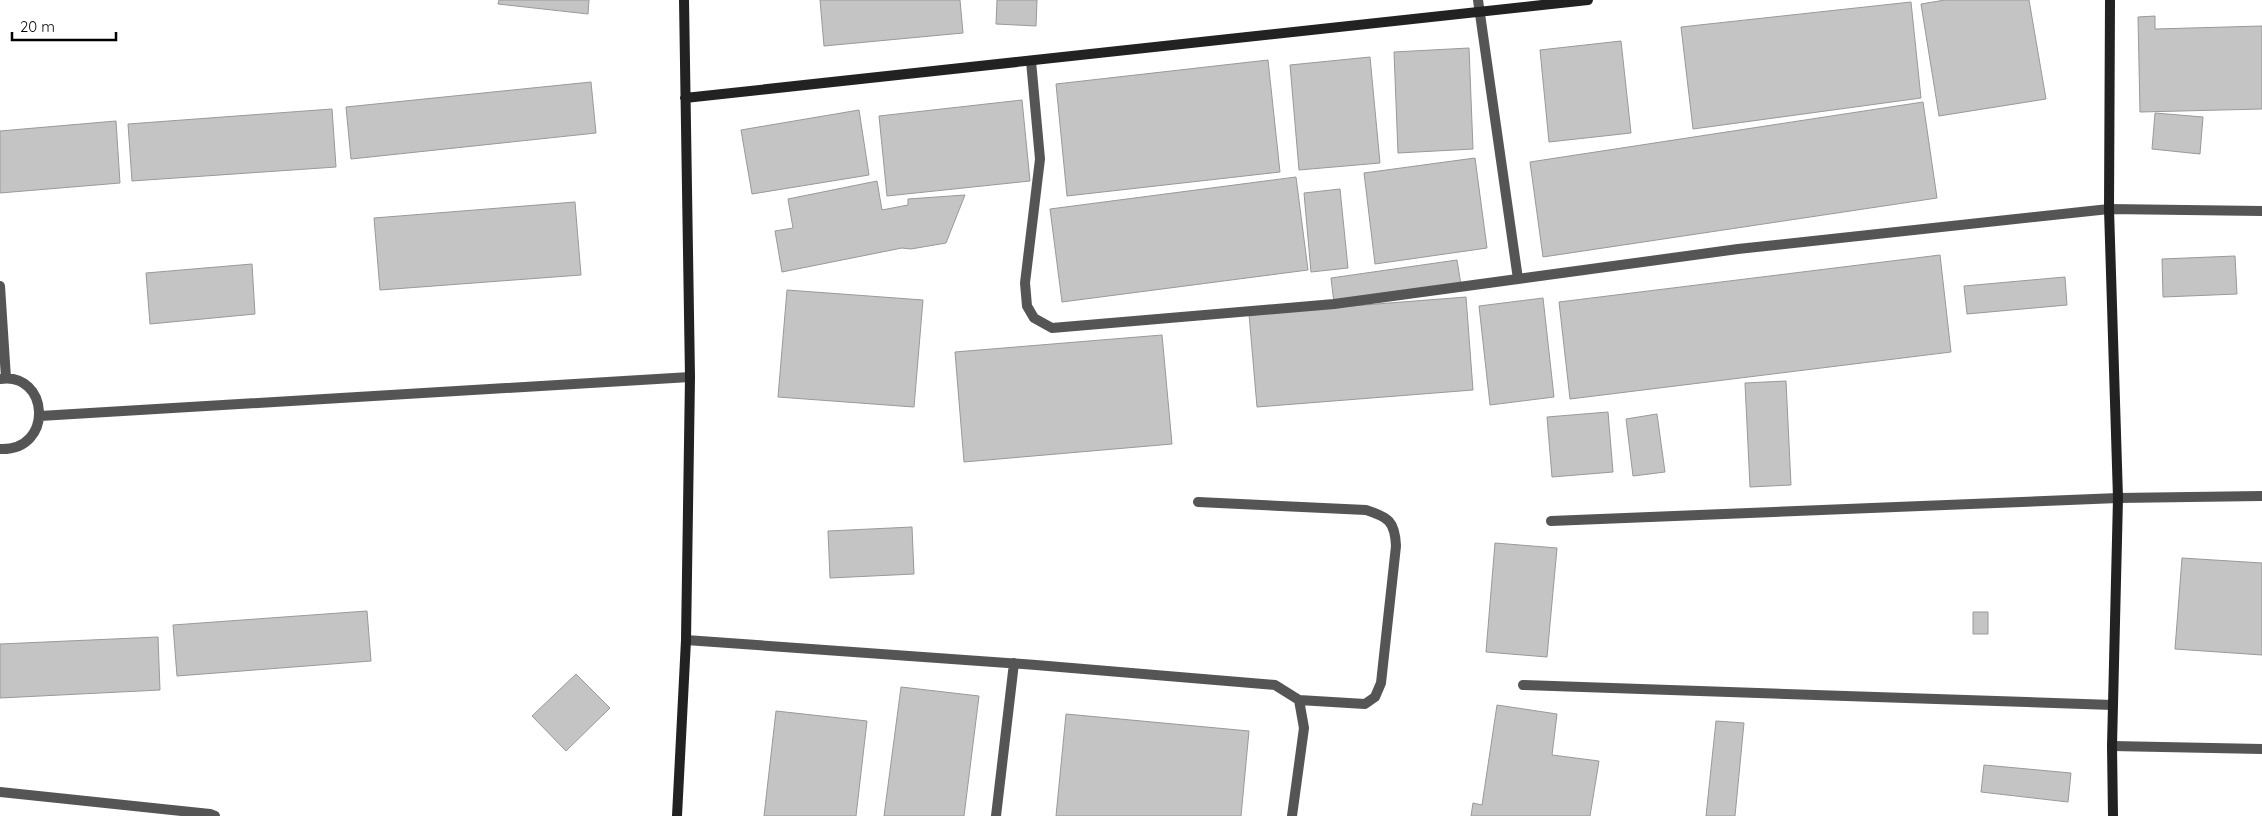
<svg xmlns="http://www.w3.org/2000/svg" width="2262" height="816" font-family="Quicksand,sans-serif">
	<rect width="100%" height="100%" fill="#fff"/>
	<!-- building -->
	<path fill="#c4c4c4" stroke="#999" d="M499 0H589L588 14 498 4Z
		M820 0H960L963 33 824 46Z
		M997 0H1037L1036 26 996 24Z
		M1945 0H2029L2046 99 1939 116 1921 4Z
		M1911 2 1921 98 1693 129 1681 27Z
		M2155 16V29L2262 26V109L2140 112 2138 17Z
		M1621 41 1631 133 1549 142 1540 50Z
		M1469 48 1473 149 1398 153 1394 52Z
		M1370 57 1380 163 1299 170 1290 65Z
		M1268 60 1280 172 1067 196 1056 84Z
		M591 82 596 133 351 159 346 107Z
		M1022 100 1030 181 887 196 879 116Z
		M1923 102 1937 198 1543 257 1530 162Z
		M332 109 336 167 132 181 128 124Z
		M859 110 869 175 752 194 741 130Z
		M2155 113 2203 117 2200 154 2152 149Z
		M116 121 120 183 0 193V131Z
		M1475 158 1487 248 1375 264 1364 173Z
		M1296 177 1308 270 1062 302 1050 209Z
		M877 181 882 210 908 205V199L965 195 946 243 911 249 902 248 782 272 775 231 793 228 788 199Z
		M1340 189 1348 268 1311 272 1304 193Z
		M575 202 581 275 380 290 374 218Z
		M1940 255 1951 352 1570 399 1559 302Z
		M2235 256 2237 294 2163 297 2162 259Z
		M1457 260 1461 285 1334 303 1331 278Z
		M252 264 255 314 150 324 146 273Z
		M2065 277 2067 305 1967 314 1964 286Z
		M787 290 923 300 914 407 778 397Z
		M1466 297 1473 390 1257 407 1249 314Z
		M1543 298 1554 397 1490 405 1479 306Z
		M1162 335 1172 444 964 462 955 352Z
		M1786 381 1791 485 1750 487 1745 383Z
		M1608 412 1613 472 1552 477 1547 417Z
		M1657 414 1665 472 1633 476 1626 419Z
		M912 527 914 574 830 578 828 531Z
		M1495 543 1557 548 1547 657 1486 652Z
		M2182 558 2262 563V655L2175 649Z
		M367 611 371 661 177 676 173 625Z
		M1973 612H1988V634H1973Z
		M158 637 160 690 0 698V644Z
		M576 674 610 708 566 751 532 716Z
		M901 687 979 696 964 816H884Z
		M1497 705 1557 714 1552 755 1599 761 1590 816H1471L1473 803 1482 805Z
		M776 711 867 721 856 816H764Z
		M1066 714 1249 731 1241 816H1056Z
		M1716 721 1744 723 1735 816H1706Z
		M1984 765 2071 773 2068 802 1981 792Z"/>
	<g fill="none" stroke-linecap="round" stroke-linejoin="round">
		<!-- lane -->
		<path stroke="#555" stroke-width="10" d="M0 792 210 814 215 816"/>
		<!-- street -->
		<path stroke="#555" stroke-width="10" d="M1478 0 1518 279
			M1031 61 1040 159 1025 283 1027 306 1034 318 1052 328 1334 304 1738 249 2109 209 2262 211
			M0 286 6 378
			M0 379C49 371 55 451 0 449
			M40 416 690 377
			M1551 521 2118 498 2262 496
			M686 640 1036 665 1275 685 1299 700 1365 704 1375 697 1381 683 1396 546C1395 521 1388 517 1366 510L1198 502
			M1523 685 2113 705
			M2112 746 2262 749
			M996 816 1014 663
			M1292 816 1304 728 1299 700"/>
		<!-- secondary -->
		<path stroke="#222" stroke-width="10" d="M2110 0 2109 209 2118 498 2112 746 2113 816
			M685 98 1588 0
			M677 816 686 640 690 377 684 0"/>
	</g>
	<!-- scale -->
	<path d="M12 32v8h104v-8" fill="none" stroke="#000000" stroke-width="2.5"/>
	<text x="20" y="32" font-size="15" fill="#000000" stroke="#ffffff" stroke-width="4" paint-order="stroke">20 m</text>
</svg>
